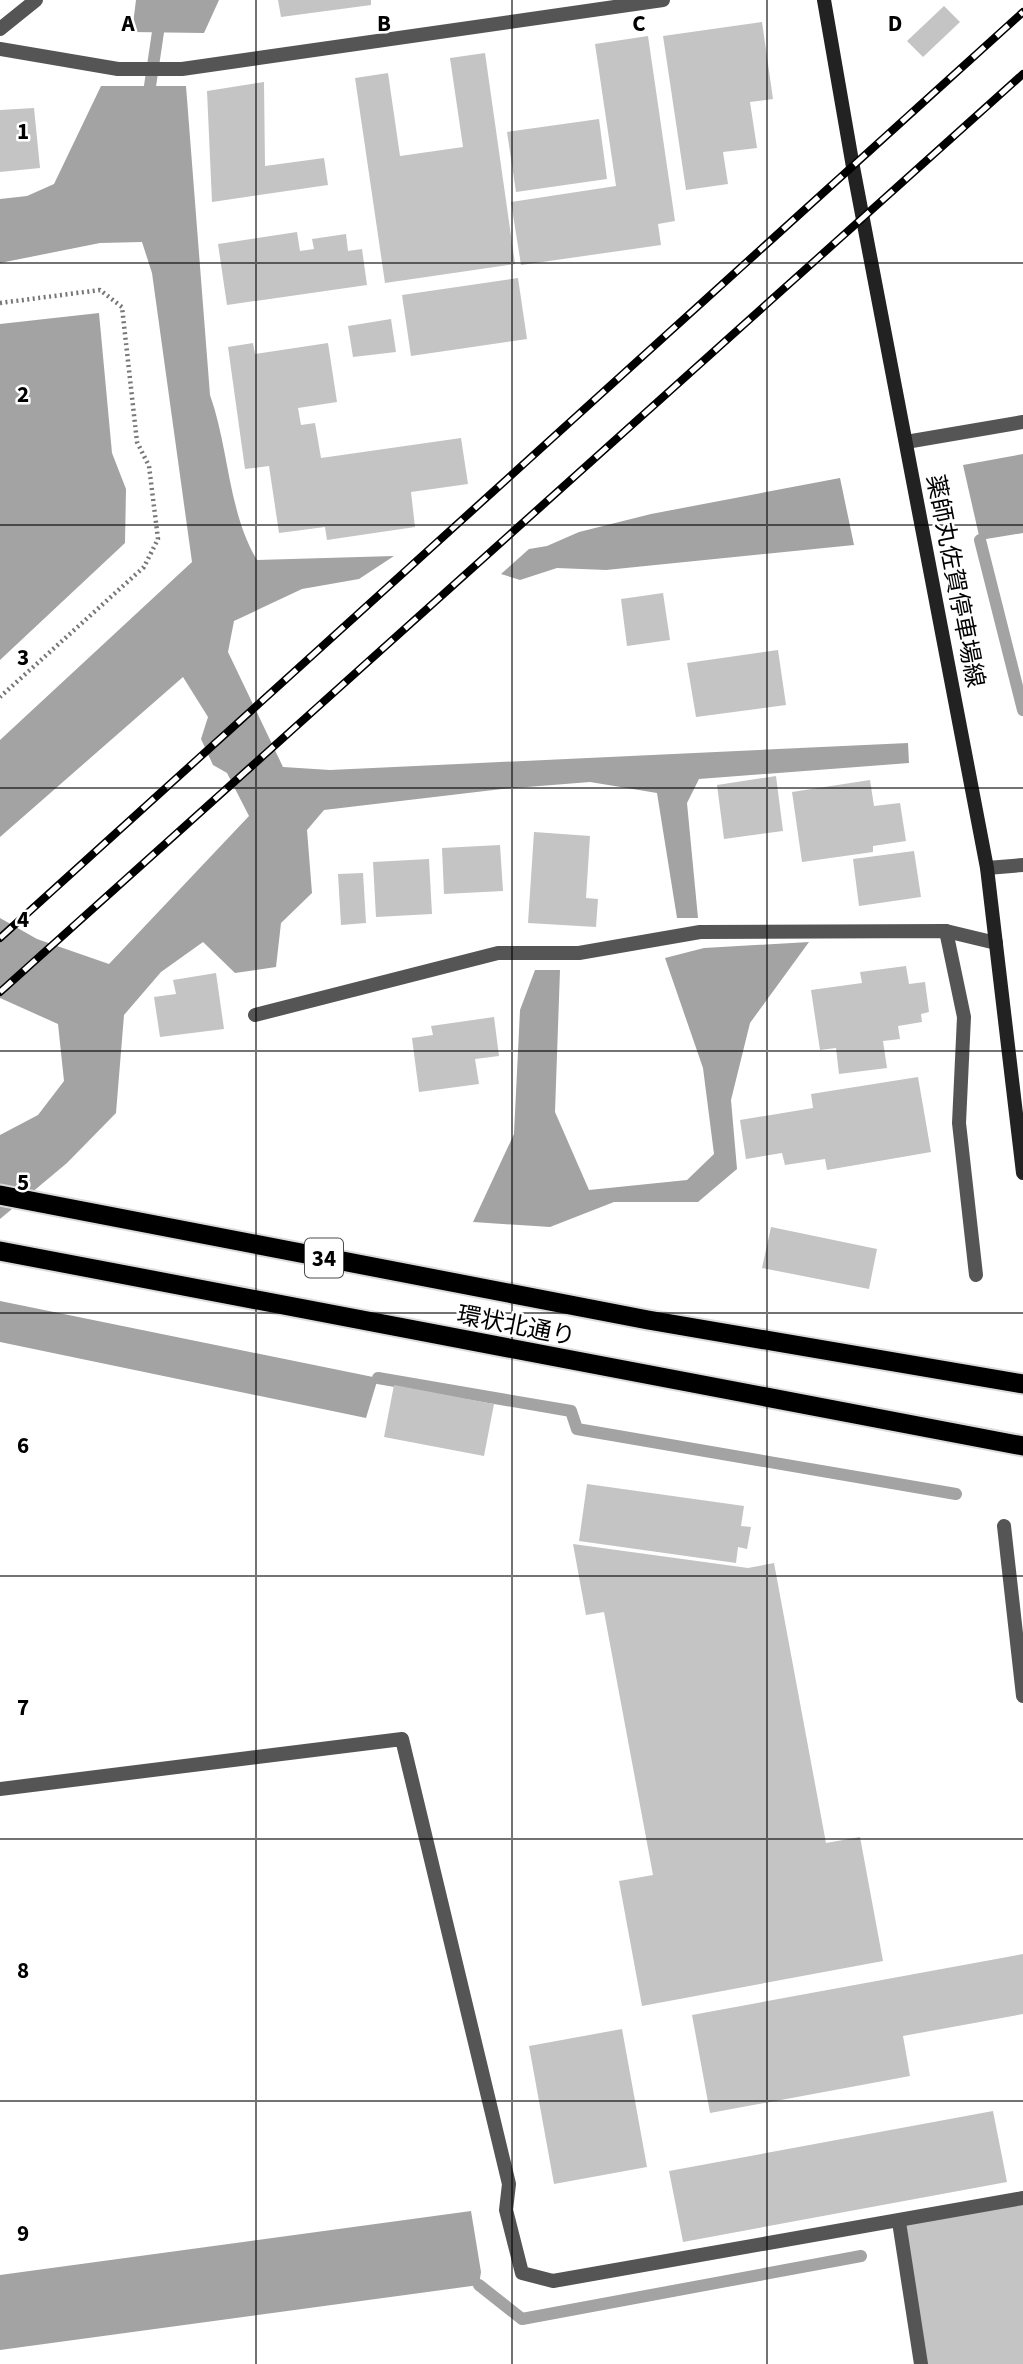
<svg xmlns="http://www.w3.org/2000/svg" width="1023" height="2364" font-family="'Source Sans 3','Noto Sans JP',sans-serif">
	<rect width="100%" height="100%" fill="#fff"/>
	<!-- water -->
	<path fill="#a3a3a3" d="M136 0H219L204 33 132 32Z
		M101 86H186L210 395C229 448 228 512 257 560L394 556 359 579 302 589 234 621 228 652 283 767 330 770 908 743 909 763 699 779 687 803 698 918H677L657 793 590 782 502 789 324 810 307 830 312 893 281 923 276 967 235 973 203 942 161 972 124 1015 116 1113 67 1163 0 1219V1135L38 1115 64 1081 58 1024 0 998V918L37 939 109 964 249 816 227 773 213 765 201 739 208 717 183 677 0 837V740L192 562 152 273 142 242 100 243 0 263V199L27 196 54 184Z
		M99 313 112 453 126 489 125 543 0 660V324Z
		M1023 454V533L980 540 963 465Z
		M840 478 854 545 606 570 557 568 520 580 501 574 529 549 547 546 579 532 651 514Z
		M809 942 750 1023 731 1100 737 1169 698 1202H614L550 1227 473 1222 514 1134 520 1010 535 970H560L555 1112 589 1190 687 1180 714 1154 703 1068 665 958 704 948Z
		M0 1301 378 1378 366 1418 0 1342Z
		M471 2211 481 2272 479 2285 0 2350V2275Z"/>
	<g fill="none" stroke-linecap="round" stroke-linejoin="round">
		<!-- stream -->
		<path stroke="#a3a3a3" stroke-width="12" d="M150 86 158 32
			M980 540 1023 710
			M378 1378 571 1411 577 1429 956 1494
			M479 2285 522 2319 861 2256"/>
	</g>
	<!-- building -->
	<path fill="#c4c4c4" d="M278 0H371V5L281 17Z
		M944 6 960 22 923 57 907 41Z
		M762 22 773 99 750 102 757 148 723 152 728 184 686 190 663 36Z
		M648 36 675 221 658 224 661 245 521 265 511 202 616 186 595 44Z
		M485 53 515 264 385 283 355 78 388 73 400 156 463 147 450 58Z
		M264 82 265 166 324 158 328 185 212 202 207 91Z
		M34 108 40 168 0 172V110Z
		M599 119 607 179 516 192 507 132Z
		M297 232 300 251 314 249 312 239 346 234 348 251 362 249 367 285 227 305 218 244Z
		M518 278 527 339 411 356 402 295Z
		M391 319 396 352 353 357 348 326Z
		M253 343 255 354 328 343 337 402 298 408 301 425 315 423 321 458 461 438 468 484 411 492 415 527 327 540 325 527 279 533 269 466 245 469 228 347Z
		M663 593 670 640 627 646 621 599Z
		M778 650 786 705 696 717 687 663Z
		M776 776 783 831 724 839 717 785Z
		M870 780 874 806 900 803 906 841 873 846V852L802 862 792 792Z
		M534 832 590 836 586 898 598 899 596 927 528 923Z
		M500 845 503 891 444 894 442 848Z
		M914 851 921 897 859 906 853 859Z
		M429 859 432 914 376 917 373 862Z
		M363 873 366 923 341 925 338 874Z
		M906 966 909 984 925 982 929 1012 921 1014 922 1022 898 1026 900 1039 883 1041 887 1068 839 1074 836 1048 820 1050 811 990 862 983 860 972Z
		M216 973 224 1029 160 1037 154 997 176 994 173 980Z
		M494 1017 499 1056 475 1059 479 1084 419 1092 412 1038 433 1035 431 1026Z
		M918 1077 931 1152 827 1170 825 1159 785 1165 782 1153 746 1159 740 1120 813 1108 811 1094Z
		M771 1227 877 1249 869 1289 762 1268Z
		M394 1385 494 1404 484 1456 384 1437Z
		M587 1484 744 1506 741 1526 751 1527 747 1549 738 1547 736 1563 579 1541Z
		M573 1544 748 1568 774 1563 826 1843 860 1837 883 1961 642 2006 619 1881 653 1875 604 1612 586 1615Z
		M1023 1954V2014L903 2036 910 2076 710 2113 692 2015Z
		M622 2029 647 2167 554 2184 529 2046Z
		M993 2111 1007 2182 683 2242 669 2171Z
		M1023 2193V2364H921L899 2222Z"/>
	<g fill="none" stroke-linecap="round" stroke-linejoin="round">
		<!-- trunk casing -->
		<g stroke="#dbdbdb" stroke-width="23">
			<path id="trunk" d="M0 1195 648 1320 1023 1384
				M0 1251 1023 1446"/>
		</g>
		<!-- path -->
		<path stroke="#777" stroke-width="4.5" stroke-dasharray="2 3.5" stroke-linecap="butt" d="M0 303 100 290 122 307 137 442 149 466 158 539 144 567 0 697"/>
		<!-- service -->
		<path stroke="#555" stroke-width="14" d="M946 931 964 1017 959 1123 976 1275
			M1004 1526 1023 1696"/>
		<!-- minor -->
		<path stroke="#555" stroke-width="14" d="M0 49 118 69H182L663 0
			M906 442 1023 422
			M987 868 1023 865
			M255 1015 498 953H579L700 932 946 931 996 943
			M0 1789 402 1739 509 2184 506 2210 522 2273 553 2281 1023 2198
			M899 2222 921 2364"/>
		<!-- tertiary -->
		<path stroke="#555" stroke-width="14" d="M0 29 36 0"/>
		<!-- secondary -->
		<path stroke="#222" stroke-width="14" d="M824 0 853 167 987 868 1023 1173"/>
		<!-- trunk -->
		<use href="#trunk" stroke="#000" stroke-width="19"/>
		<!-- rail casing -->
		<g stroke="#000" stroke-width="8">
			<path id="rail" d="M0 938 1023 12
				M0 992 1023 74"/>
		</g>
		<!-- rail -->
		<use href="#rail" stroke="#fff" stroke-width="5" stroke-dasharray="16" stroke-linecap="butt"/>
	</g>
	<!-- grid -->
	<path fill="none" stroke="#000" stroke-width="2" stroke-opacity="0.55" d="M256 0V2364M512 0V2364M767 0V2364M0 263H1023M0 525H1023M0 788H1023M0 1051H1023M0 1313H1023M0 1576H1023M0 1839H1023M0 2101H1023"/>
	<g text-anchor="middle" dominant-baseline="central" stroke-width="5" stroke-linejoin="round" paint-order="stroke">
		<!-- shield labels -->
		<rect fill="#fff" stroke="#4c4c4c" stroke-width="2" x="305" y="1238.5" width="38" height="39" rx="5"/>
		<g font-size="23" font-weight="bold" fill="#000">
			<text x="324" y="1258">34</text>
		</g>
		<!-- street labels -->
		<g font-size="24" fill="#000" stroke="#fff">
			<text transform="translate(955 581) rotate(79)">薬師丸佐賀停車場線</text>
			<text transform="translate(516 1326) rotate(11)">環状北通り</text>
		</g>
	</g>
	<g font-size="23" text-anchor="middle" font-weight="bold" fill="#000" stroke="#fff" stroke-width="5" stroke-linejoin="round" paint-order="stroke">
		<text x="128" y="31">A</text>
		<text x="384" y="31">B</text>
		<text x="639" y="31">C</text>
		<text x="895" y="31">D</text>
		<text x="23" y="139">1</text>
		<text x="23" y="402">2</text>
		<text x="23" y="665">3</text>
		<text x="23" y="927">4</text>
		<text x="23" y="1190">5</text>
		<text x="23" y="1453">6</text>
		<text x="23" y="1715">7</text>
		<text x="23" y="1978">8</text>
		<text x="23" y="2241">9</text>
	</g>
</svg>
